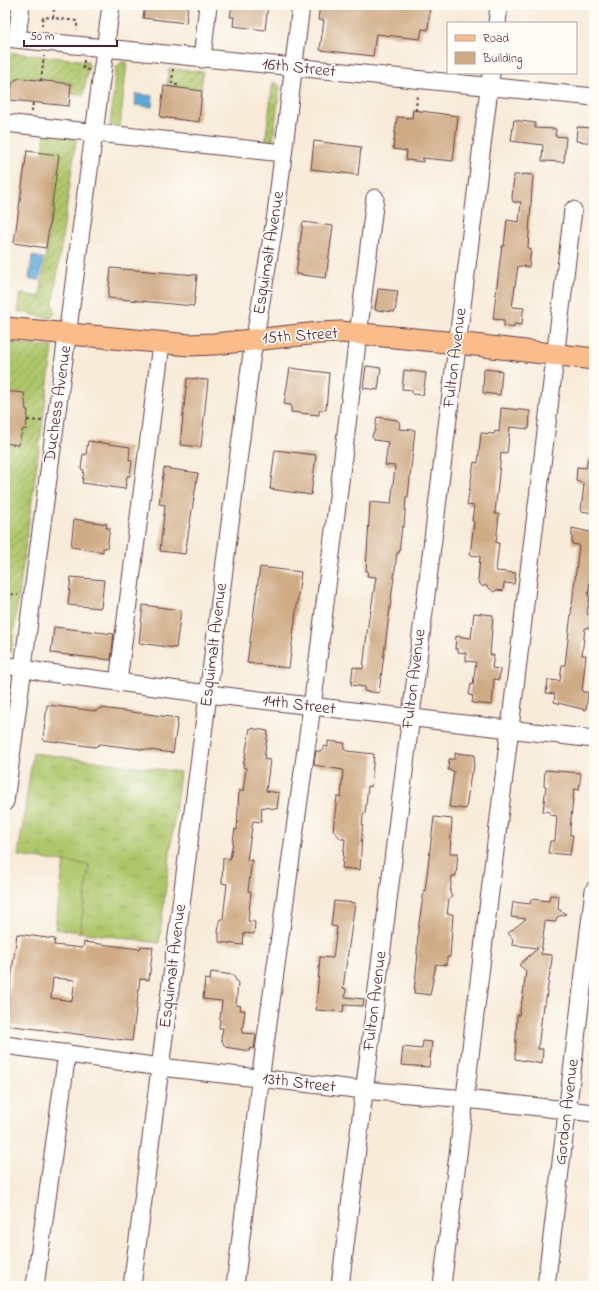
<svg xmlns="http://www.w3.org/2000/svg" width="599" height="1291" font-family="'Indie Flower',sans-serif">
	<defs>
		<pattern id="grass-tufts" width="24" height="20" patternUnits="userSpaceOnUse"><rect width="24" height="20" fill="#aec66b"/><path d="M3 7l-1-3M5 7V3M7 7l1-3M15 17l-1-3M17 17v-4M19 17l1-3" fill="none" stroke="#90a058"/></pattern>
		<pattern id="garden-furrows" width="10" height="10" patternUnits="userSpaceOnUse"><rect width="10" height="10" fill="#aec66b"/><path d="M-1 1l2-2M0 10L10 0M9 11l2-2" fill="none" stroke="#90a058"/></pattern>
		<pattern id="water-ripples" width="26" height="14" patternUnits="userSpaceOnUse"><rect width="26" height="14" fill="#5ca9d5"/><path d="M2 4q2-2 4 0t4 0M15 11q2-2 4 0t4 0" fill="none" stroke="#4e89ad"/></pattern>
	</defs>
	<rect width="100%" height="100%" fill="#fdfcf7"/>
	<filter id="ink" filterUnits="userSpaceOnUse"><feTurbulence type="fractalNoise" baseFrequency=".025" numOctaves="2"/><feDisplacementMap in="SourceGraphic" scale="8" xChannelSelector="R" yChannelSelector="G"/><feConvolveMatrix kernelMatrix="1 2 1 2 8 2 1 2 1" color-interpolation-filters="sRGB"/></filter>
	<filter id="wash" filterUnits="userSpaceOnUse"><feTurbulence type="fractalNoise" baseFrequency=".012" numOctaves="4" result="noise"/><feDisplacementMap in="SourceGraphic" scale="16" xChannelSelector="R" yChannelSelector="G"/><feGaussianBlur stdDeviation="0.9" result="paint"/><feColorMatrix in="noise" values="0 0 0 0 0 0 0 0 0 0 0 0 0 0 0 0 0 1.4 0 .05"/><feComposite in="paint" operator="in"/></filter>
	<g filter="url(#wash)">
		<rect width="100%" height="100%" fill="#f8ebd9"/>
		<!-- grass -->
		<path fill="url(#grass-tufts)" stroke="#7c724b" d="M122 62H127L120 127 110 126 116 67Z
			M33 753 180 772 159 943 80 932 89 865 18 856Z"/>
		<!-- garden -->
		<path fill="url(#garden-furrows)" stroke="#7c724b" d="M5 52 88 61 89 66 83 96 71 94 72 83 19 77 12 81 10 90 5 89Z
			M169 68 203 72 201 89 167 86Z
			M273 81 280 86 272 147 265 143Z
			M45 132 77 134 53 303 55 313 51 318H48L18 311 21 294 40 297 59 155 43 153Z
			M5 342 53 347 11 652 5 651Z"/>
		<!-- pitch -->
		<path fill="#aec66b" stroke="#7c724b" d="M64 862 89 865 80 932 55 929Z"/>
		<!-- water -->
		<path fill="url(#water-ripples)" stroke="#536480" d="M136 94 153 96 152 107 135 105Z
			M32 256 43 258 40 280 29 279Z"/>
		<g id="blocks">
			<!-- building -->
			<path fill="#cfab85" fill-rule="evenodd" d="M145 5H188L186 23 143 18Z
				M232 5H268L265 30 233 26 234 17H230Z
				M320 5H430L428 30 422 29 420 39 376 34 373 56 320 50 324 20H318Z
				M20 78 71 84 69 106 10 100 12 84 15 80Z
				M164 86 202 91 199 122 160 117Z
				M413 110 458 116 453 161 423 158V162L406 160 407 151 393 149 397 117 412 118Z
				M514 120 535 123V128L556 129 555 136 566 137 564 162 542 161 543 145 511 141Z
				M577 127 594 128V143L576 141Z
				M314 141 361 147 358 175 311 169Z
				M27 151 59 155 46 248 14 243Z
				M522 174 533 175 528 248 531 249 529 267 518 266 512 307 524 308 523 312 522 325 514 324V328L504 326V320L493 319 501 253 502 246H504L507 220 519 222 521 202H513L512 198 514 175H522Z
				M303 222 333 226 326 278 296 274Z
				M111 268 197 275 194 306 108 298Z
				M378 289 398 291 395 312 375 310Z
				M366 366 381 368 378 390 363 388Z
				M290 368 329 373 326 410H319V415L291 412V405L284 404Z
				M484 369 502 371 500 395 483 393Z
				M404 370 426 373 423 395 412 394V390L402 389Z
				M187 378 208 380 201 447 180 445Z
				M5 391 24 393 26 410H28L26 430 23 429 18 445 5 443Z
				M501 408 530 411 529 429 510 427 507 454 501 453 495 514H499L496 543H499L496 571 516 573 514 584 504 583 503 591 496 590 494 592 485 585 483 587 478 582 480 556 470 555 474 522 472 521 474 506 467 505 474 462 478 463 481 433 494 434 495 431 499 432Z
				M377 417 397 420 400 423 399 429 415 430 408 497H406L404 527 402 526 399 553H397L379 693 364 691 365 687 351 685 353 667 363 669 369 616H370L376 577 367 576 368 571H366L370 502 391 504 395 466 385 465 388 442 375 440 372 437 373 433 375 431Z
				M88 441 130 447 129 460 132 461 130 476H127L125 489 82 483 84 470 81 469 83 454 86 455Z
				M275 450 316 455 311 495 270 489Z
				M588 458H594V513L581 511 584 484 576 481 577 467 586 468Z
				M164 468 198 473 185 554 160 551 165 505 159 504Z
				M74 519 107 524 106 528H110L107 548H103V552L71 547Z
				M572 528 594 533V576H591L588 596H590L587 614 591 615 589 628H585L582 655H586L582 692H588L586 710 554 702 555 694 546 693 548 680 560 681 562 665H565L579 545 572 544Z
				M260 567 301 572 289 668 247 663Z
				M71 577 104 580 101 608 68 605Z
				M143 605 181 610 176 648 139 643Z
				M474 613 493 615 490 655H494L492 668 500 669 499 680 494 679 492 705 472 703 473 696 469 695 471 684 473 685 476 662 466 661V653L458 652V649H455L456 636 471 638Z
				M54 627 114 634 111 660 51 653Z
				M47 705 96 711 101 708 178 718 173 753 100 744 95 747 43 740Z
				M250 728 268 731 264 759 270 760 266 791 279 793 277 809 262 807 261 822 253 821 247 860H252L248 891 251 892 248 921 255 922 254 934 244 933 243 945 219 942V933H218L220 919H223L227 884 222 883 223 858 230 859 235 829 237 830 239 791H243L246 768 243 767Z
				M328 741 345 743 344 749 347 751 374 754 371 787 368 786 365 814H363L360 870 342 868 345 839H341L333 830 337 797H341L343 770 314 765 316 751H323V746L328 747Z
				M455 753 475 755 473 773H471L466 809 449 807 454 771 448 770 449 759H455Z
				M545 770 581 773 579 790 574 789 570 829V835H573L570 855 548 853 550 841H555L557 816 550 815V812L543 811 546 786H544Z
				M434 817 452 819 450 853H458L456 876H452L450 893 452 897 449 899 447 914H453L450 957H447V965L436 964 430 995 414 993 418 954H417L418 930 424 890 425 891Z
				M550 895 559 896 558 909 566 914 557 917 556 922 545 921 541 954 552 955V959L545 1005H543L538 1049H543L542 1064 515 1059 517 1015H519L523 995 526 971 519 965 538 948 512 945 513 939 508 933 526 919 511 917 513 902 530 904 531 899 549 901Z
				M334 901 355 903 343 988 346 989 345 997 364 999 363 1006 344 1005 343 1012 316 1010 320 957 333 958 337 927 331 926Z
				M17 934 55 939 54 945 83 948 84 942 140 949 141 946 153 947 149 980 140 979 132 1041 5 1025ZM53 978 75 980 72 1001 51 998Z
				M211 972 233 975 238 983 236 1005 241 1006 240 1010H245L242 1033 256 1034 254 1049 250 1048 249 1051 225 1047 221 1038 223 1028H219L222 1001 203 999 205 979 210 980Z
				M423 1041 432 1042 429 1067 401 1065 403 1047 422 1049Z"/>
		</g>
	</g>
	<g filter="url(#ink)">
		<use href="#blocks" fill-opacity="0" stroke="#643e45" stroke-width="1"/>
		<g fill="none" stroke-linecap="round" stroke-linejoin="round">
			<!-- minor casing -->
			<g stroke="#643e45" stroke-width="19">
				<path id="minor" d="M497 23 499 5
					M5 38 594 97
					M17 39 21 5
					M202 59 208 5
					M5 123 283 153
					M5 665 42 672 208 694 594 739
					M118 682 161 344
					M5 802 111 5
					M5 1045 160 1067 364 1090 465 1099 594 1113
					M35 1286 67 1053
					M132 1286 251 360 276 214 301 5
					M235 1286 262 1066 314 692 375 198
					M340 1286 491 73
					M442 1286 573 210
					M546 1286 594 890"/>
			</g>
			<!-- major casing -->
			<g stroke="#643e45" stroke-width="23">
				<path id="major" d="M5 328 189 345 214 344 319 333 341 332 457 343 594 359"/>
			</g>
			<!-- path -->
			<path stroke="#643e45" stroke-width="2" stroke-dasharray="3 3" stroke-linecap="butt" d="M54 9 53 18 77 21V30
				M42 26 43 17 53 18
				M84 60 83 69 89 70
				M173 69 172 84 178 85V88
				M41 81 44 56
				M416 111 417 93
				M32 112 33 102
				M27 420 42 421
				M5 593 18 595"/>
			<!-- minor -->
			<use href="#minor" stroke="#fff" stroke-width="17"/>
			<!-- major -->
			<use href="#major" stroke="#fabc8b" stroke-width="21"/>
		</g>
	</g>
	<g text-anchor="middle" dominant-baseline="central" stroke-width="3.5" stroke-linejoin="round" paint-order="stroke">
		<!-- street labels -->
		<g font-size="17" fill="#4a1f2b" stroke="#fdfcf7">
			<text transform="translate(299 68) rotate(6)">16th Street</text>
			<text transform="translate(269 253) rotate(-81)">Esquimalt Avenue</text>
			<text transform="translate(300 336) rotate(-4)">15th Street</text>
			<text transform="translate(455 358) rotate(-83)">Fulton Avenue</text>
			<text transform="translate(58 404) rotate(-82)">Duchess Avenue</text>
			<text transform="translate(214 645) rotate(-83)">Esquimalt Avenue</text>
			<text transform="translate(414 679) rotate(-83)">Fulton Avenue</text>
			<text transform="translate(299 705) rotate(7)">14th Street</text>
			<text transform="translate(173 966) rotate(-83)">Esquimalt Avenue</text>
			<text transform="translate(375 1001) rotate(-83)">Fulton Avenue</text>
			<text transform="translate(299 1083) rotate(7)">13th Street</text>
			<text transform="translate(567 1112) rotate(-83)">Gordon Avenue</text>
		</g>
	</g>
	<!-- margin -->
	<rect width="599" height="1291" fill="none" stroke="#fdfcf7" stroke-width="20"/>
	<!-- legend -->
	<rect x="447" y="22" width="130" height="52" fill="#fdfcf7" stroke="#b5a4a5"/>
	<rect x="455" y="35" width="20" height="6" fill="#fabc8b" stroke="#b5a4a5"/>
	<text x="483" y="42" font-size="12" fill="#4a1f2b">Road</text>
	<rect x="455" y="52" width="20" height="12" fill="#cfab85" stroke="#b5a4a5"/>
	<text x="483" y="62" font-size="12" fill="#4a1f2b">Building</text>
	<!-- scale -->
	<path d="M24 40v6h93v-6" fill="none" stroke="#4a1f2b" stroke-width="2"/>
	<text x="30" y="40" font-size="12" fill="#4a1f2b" stroke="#fdfcf7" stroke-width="3" paint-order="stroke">50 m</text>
</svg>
